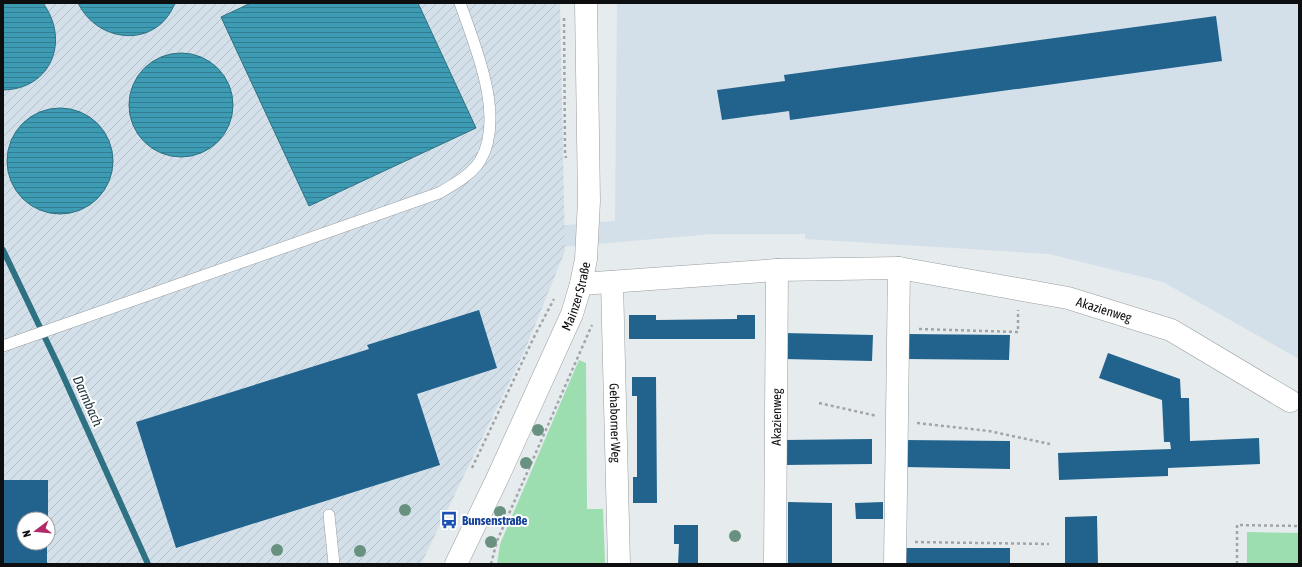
<svg xmlns="http://www.w3.org/2000/svg" width="1302" height="567" font-family="'Asap Condensed',sans-serif">
	<defs>
		<pattern id="industrial-furrows" width="10" height="10" patternUnits="userSpaceOnUse"><rect width="10" height="10" fill="#d4e0e9"/><path d="M-1 1l2-2M0 10L10 0M9 11l2-2" fill="none" stroke="#b5bfc7"/></pattern>
		<pattern id="water-rules" width="6" height="5" patternUnits="userSpaceOnUse"><rect width="6" height="5" fill="#3d9bb4"/><path d="M0 2.5h6" fill="none" stroke="#327d91"/></pattern>
	</defs>
	<rect width="100%" height="100%" fill="#e6ebee"/>
	<!-- built -->
	<path fill="#d4e0e9" d="M617 3H1299V359L1163 282 1049 254 805 239V234H713L442 257 3 382 528 228 615 221Z"/>
	<!-- industrial -->
	<path fill="url(#industrial-furrows)" fill-rule="evenodd" d="M3 3H560L565 251 525 350 421 564H3ZM24 519H48V543H24Z"/>
	<!-- grass -->
	<path fill="#9ddeb0" d="M579 360 586 363 587 509H603L605 564H497L500 544Z
		M1247 532 1299 533V564H1247Z"/>
	<!-- water -->
	<path fill="url(#water-rules)" stroke="#2e7182" d="M3 3H43C70 40 52 89 3 90Z
		M78 3H175C157 49 98 44 78 3Z
		M251 3H418L476 128 309 206 221 17Z
		M129 105a52 52 0 1 1 104 0a52 52 0 1 1-104 0Z
		M7 161a53 53 0 1 1 106 0a53 53 0 1 1-106 0Z"/>
	<g fill="none" stroke-linecap="round" stroke-linejoin="round">
		<!-- stream -->
		<path stroke="#2e7182" stroke-width="6" d="M3 250 60 369 148 564"/>
	</g>
	<!-- building -->
	<path fill="#21638d" d="M1216 16 1222 61 790 120 789 111 722 120 717 90 785 81 784 75Z
		M479 310 497 368 417 394 440 465 176 548 136 422 369 349 367 345Z
		M629 315H656V320L737 319V315H755V339H629Z
		M784 333 873 335 872 361 784 359Z
		M906 334 1010 335 1009 360 906 359Z
		M1108 353 1180 379 1181 398H1189L1190 441 1259 438 1260 464 1168 468V476L1059 480 1058 453 1171 449 1170 442H1164L1162 400 1099 378Z
		M632 377H656L657 503H633V477H637V396H632Z
		M872 439V464L784 465V440Z
		M905 440 1010 441V469L904 467Z
		M4 480H48V519H24V543H47V564H3Z
		M788 502 832 503V564H788Z
		M883 502V519H856L855 503Z
		M1097 516 1098 564H1065V517Z
		M674 525H698V564H678L679 544H674Z
		M906 548H1010V564H906Z"/>
	<g fill="none" stroke-linecap="round" stroke-linejoin="round">
		<!-- service casing -->
		<g stroke="#989da0" stroke-width="12">
			<path id="service" d="M3 346 439 193C453 185 471 175 480 161 506 117 475 46 460 3
				M329 515 334 564"/>
		</g>
		<!-- minor casing -->
		<g stroke="#989da0" stroke-width="23">
			<g id="minor">
				<path id="s1" d="M612 282 619 564"/>
				<path id="s2" d="M581 284 777 270 899 268 1068 298 1171 330 1290 401"/>
				<path id="s3" d="M775 564 777 270"/>
				<path d="M895 564 899 268"/>
			</g>
		</g>
		<!-- secondary casing -->
		<g stroke="#989da0" stroke-width="23">
			<g id="secondary">
				<path id="s4" d="M456 564 497 479 572 314 581 284 586 259 589 201 586 3"/>
			</g>
		</g>
		<!-- path -->
		<path stroke="#a1a5a7" stroke-width="2.5" stroke-dasharray="3 3" stroke-linecap="butt" d="M564 18 565 153 566 158
			M919 329 1018 332V310
			M819 403 877 416
			M917 423 989 431 1050 444
			M472 468 535 335 554 299
			M915 542 1049 544
			M491 564 497 541 592 325
			M1237 564V525L1299 526"/>
		<!-- service -->
		<use href="#service" stroke="#fff" stroke-width="11"/>
		<!-- minor -->
		<use href="#minor" stroke="#fff" stroke-width="22"/>
		<!-- secondary -->
		<use href="#secondary" stroke="#fff" stroke-width="22"/>
	</g>
	<!-- trees -->
	<g fill="#69917f">
		<circle cx="538" cy="430" r="6"/>
		<circle cx="526" cy="463" r="6"/>
		<circle cx="405" cy="510" r="6"/>
		<circle cx="500" cy="512" r="6"/>
		<circle cx="735" cy="536" r="6"/>
		<circle cx="491" cy="542" r="6"/>
		<circle cx="277" cy="550" r="6"/>
		<circle cx="360" cy="551" r="6"/>
	</g>
	<!-- icons -->
	<defs>
		<g id="bus-bare" transform="scale(1.38)"><path d="M-5-6H5V4H4V6H2V4H-2V6H-4V4H-5ZM-3.5-4V0h7V-4ZM-3.5 1.2v1.5H-2V1.2ZM2 1.2v1.5H3.5V1.2Z" fill="#1a4fb4" stroke="#fff" stroke-width="2.5" paint-order="stroke"/></g>
	</defs>
	<g fill-rule="evenodd">
		<use href="#bus-bare" x="449" y="520"/>
	</g>
	<g text-anchor="middle" dominant-baseline="central" stroke-width="4" stroke-linejoin="round" paint-order="stroke">
		<!-- street labels -->
		<g font-size="13" fill="#0c0e0f" stroke="#fff">
			<text stroke="none"><textPath href="#s4" startOffset="294">Mainzer Straße</textPath></text>
			<text stroke="none"><textPath href="#s2" startOffset="528">Akazienweg</textPath></text>
			<text stroke="none"><textPath href="#s3" startOffset="147">Akazienweg</textPath></text>
			<text stroke="none"><textPath href="#s1" startOffset="141">Gehaborner Weg</textPath></text>
		</g>
		<!-- transit labels -->
		<g font-size="13" font-weight="bold" fill="#164399" stroke="#fff" text-anchor="start">
			<text x="462" y="520">Bunsenstraße</text>
		</g>
		<!-- water labels -->
		<g font-size="14" font-style="italic" fill="#1c3137" stroke="#fff">
			<text transform="translate(88 401) rotate(66)">Darmbach</text>
		</g>
	</g>
	<!-- border -->
	<rect width="1302" height="567" fill="none" stroke="#0c0e0f" stroke-width="8"/>
	<!-- north arrow -->
	<g transform="translate(36 531) rotate(254)"><circle r="19" fill="#ffffff" stroke="#9e9f9f"/>
	<path d="M0-3L7 15L0 10L-7 15Z" fill="#b22968"/>
	<text y="-6" font-size="11" font-weight="bold" text-anchor="middle" fill="#0c0e0f">N</text>
	</g>
</svg>
